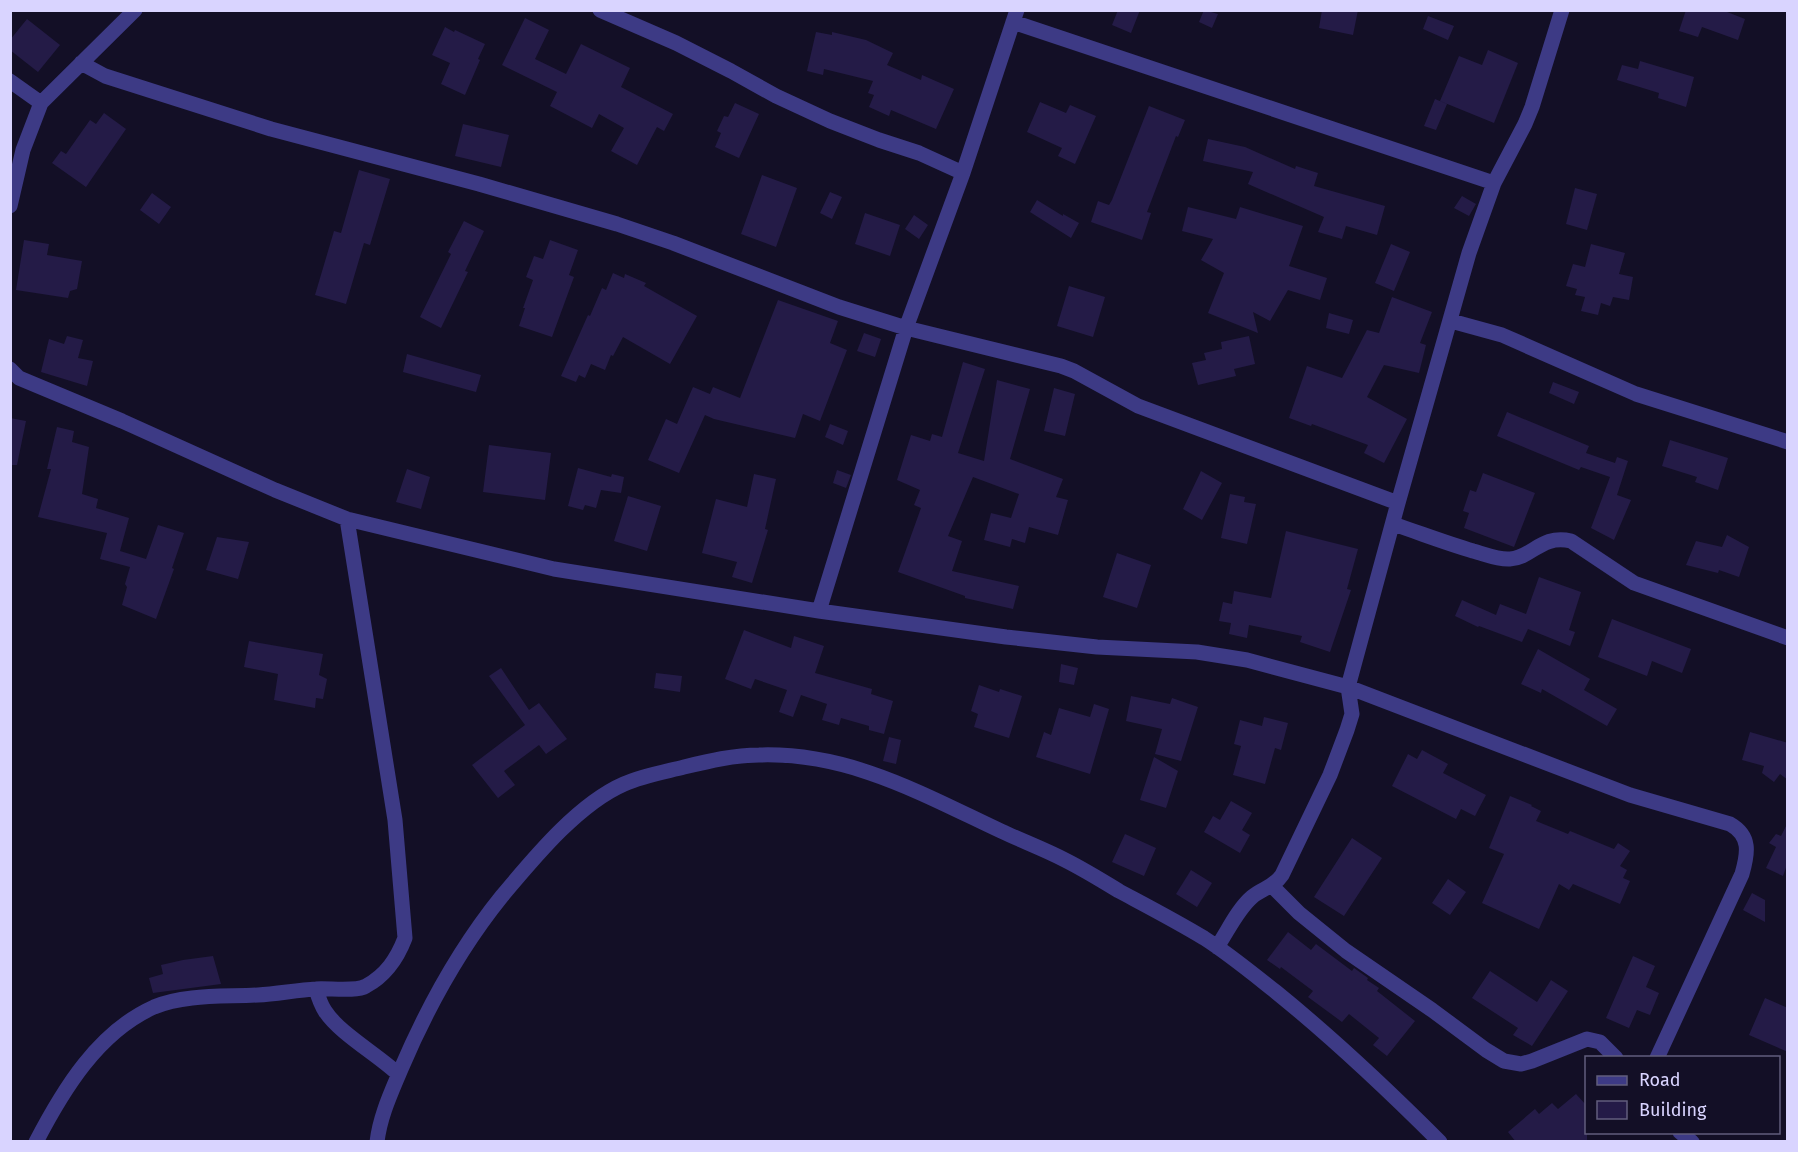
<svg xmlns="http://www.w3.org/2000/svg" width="1798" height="1152" font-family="'Fira Sans',sans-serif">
	<rect width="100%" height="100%" fill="#130f26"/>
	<!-- building -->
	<path fill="#241b47" d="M1118 10H1140L1131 33 1112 25Z
		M1204 10 1218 14 1212 28 1199 22Z
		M1322 10H1358L1353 35 1319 28Z
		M1686 10H1722L1745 19 1738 40 1702 27 1698 37 1679 31Z
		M1428 16 1454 26 1448 40 1423 29Z
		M525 18 549 30 535 59 566 74 581 44 630 68 621 87 673 114 664 131 657 127 637 165 611 151 624 128 599 114 592 128 550 106 557 92 502 65Z
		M27 19 60 45 38 72 10 50V40Z
		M445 27 454 32 455 30 485 44 478 59 480 60 465 95 441 84 450 63 432 55Z
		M816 32 832 35V32L866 40 893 53 887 65 921 80 922 75 954 89 936 129 891 110 889 116 869 107 874 95 868 93 873 81 824 69 823 75 807 71Z
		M1488 50 1518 63 1494 123 1440 101 1459 56 1482 65Z
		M1640 61 1694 77 1686 107 1658 98 1659 93 1617 80 1622 65 1638 69Z
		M1435 99 1447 104 1436 130 1424 126Z
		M1040 102 1066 113 1070 105 1096 116 1075 164 1058 156 1062 148 1027 132Z
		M735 103 759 114 739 158 715 147 721 133 717 131 724 116 728 117Z
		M1149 106 1185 120 1178 137 1176 136 1147 212 1151 213 1142 240 1091 222 1098 201 1109 205 1112 200Z
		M104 113 126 129 86 187 52 163 61 151 66 154 90 120 96 124Z
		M463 124 509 135 501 167 455 156Z
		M1208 139 1245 147 1295 169 1296 166 1318 173 1314 186 1385 206 1377 235 1346 226 1342 239 1318 232 1324 217 1248 184 1253 172 1203 161Z
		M359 170 390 179 370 245 364 243 346 304 315 295 334 231 341 233Z
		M762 175 797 188 776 247 741 234Z
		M1575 188 1597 194 1587 230 1566 224Z
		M830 192 842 197 832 219 820 213Z
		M152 193 171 207 159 224 140 210Z
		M1462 196 1476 204 1469 216 1454 208Z
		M1037 200 1063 216V214L1079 223 1071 238 1030 212Z
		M1188 207 1236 219 1240 207 1303 226 1289 266 1327 278 1320 300 1288 290 1270 321 1253 312 1258 333 1208 313 1224 273 1201 260 1213 239 1182 231Z
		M865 213 900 225 890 256 855 244Z
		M914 215 928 225 919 239 905 229Z
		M464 221 484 231 465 271 468 272 441 328 420 317 451 254 448 252Z
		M24 240 49 244 47 255 82 261 77 289 70 291 68 298 16 290Z
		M550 240 578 250 569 275 574 277 552 337 519 326 525 308H523L533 280 526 277 534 256 543 259Z
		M1391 244 1410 252 1394 291 1375 283Z
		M1591 244 1625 253 1619 274 1633 277 1629 300 1613 297 1610 306 1601 303 1598 315 1581 311 1585 297 1575 295 1577 289 1566 286 1573 264 1585 267Z
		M613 273 624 278 625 274 646 283 644 286 697 316 670 364 623 337 613 356 611 355 605 370 591 364 585 378 579 375 576 382 561 376 588 315 590 316 602 288 606 290Z
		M1069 286 1105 297 1093 337 1057 326Z
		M1392 297 1432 312 1420 343 1426 345 1419 373 1384 365 1367 397 1407 419 1384 463 1364 453 1368 445 1312 424 1311 426 1289 418 1307 366 1342 378 1367 330 1379 333Z
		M778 300 838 321 830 343 847 350 820 421 803 414 795 438 714 419 705 415 679 473 648 460 666 419 677 424 693 387 710 394 713 387 740 398Z
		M1329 313 1353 320 1349 334 1326 328Z
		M864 333 881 339 875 357 857 351Z
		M67 336 83 340 78 358 93 361 87 386 41 372 49 339 64 344Z
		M1249 336 1255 364 1234 369 1236 376 1198 385 1192 363 1206 360 1204 353 1222 349 1221 342Z
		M407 354 481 375 476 392 403 372Z
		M963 362 985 369 958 453 984 461 997 380 1030 389 1010 459 1063 479 1056 497 1068 500 1058 535 1029 527 1025 543 1012 539 1010 547 984 540 991 513 1011 518 1019 494 973 477 948 536 962 541 952 571 1019 586 1013 609 965 598V596L898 572 921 508 914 505 920 490 897 480 911 435 930 441 932 434 942 437Z
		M1553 382 1579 392 1574 404 1549 393Z
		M1054 388 1075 394 1065 436 1044 431Z
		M1507 412 1589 446 1586 453 1615 463 1617 457 1628 461 1617 495 1631 500 1614 540 1591 528 1610 477 1581 467 1579 470 1497 436Z
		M10 418 26 421 17 465H10Z
		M830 424 848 431 843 445 825 437Z
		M57 427 74 431 72 442 89 447 82 494 98 499 96 508 129 518 120 551 146 559 158 525 184 533 172 568 174 569 156 619 122 605 127 587 125 584 130 567 100 559 107 533 38 517 51 469H47Z
		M1670 440 1728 458 1718 490 1695 482 1697 477 1662 466Z
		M489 445 551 453 545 500 483 492Z
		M578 468 611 477 612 474 624 477 621 493 601 490 596 508 585 505 583 510 568 506Z
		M407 469 430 477 421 509 396 502Z
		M837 470 851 475 846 488 833 483Z
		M1201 471 1222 483 1202 520 1183 509Z
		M1483 473 1535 493 1514 547 1464 528 1469 513 1463 511 1470 490 1476 492Z
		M754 474 776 479 765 529 768 530 752 583 732 577 737 562 702 553 716 499 747 507Z
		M1230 494 1245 497 1244 502 1256 504 1247 544 1221 538Z
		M628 496 661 506 647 551 614 541Z
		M1286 531 1358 549 1347 589 1351 590 1330 652 1300 642 1302 636 1249 625 1247 638 1229 634 1231 623 1219 621 1223 602 1232 604 1234 591 1271 598Z
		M1727 535 1749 547 1739 577 1719 570 1718 573 1686 565 1696 541 1722 547Z
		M217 537 249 542 238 579 206 570Z
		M1117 553 1151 565 1137 608 1103 597Z
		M1539 577 1581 592 1569 630 1575 632 1570 646 1528 629 1522 642 1479 626 1478 627 1455 616 1462 600 1496 615 1500 604 1526 614Z
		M1612 619 1691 649 1682 673 1652 661 1647 676 1598 657Z
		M744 630 791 648 794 636 824 646 815 673 872 689 871 694 893 701 884 734 869 730V726L841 718 839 725 822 720 827 704 801 695 793 717 779 712 787 690 755 679 751 689 725 679Z
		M249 641 323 654 319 675 327 679 323 699 316 698 315 708 274 700 278 674 244 667Z
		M1538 649 1590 679 1584 690 1617 709 1607 726 1542 689 1541 693 1521 684Z
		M1061 664 1078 668 1074 685 1059 682Z
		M501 668 529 710 539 703 567 739 546 754 539 745 504 771 515 785 498 798 472 765 525 725 489 676Z
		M656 673 682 676 680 692 654 688Z
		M979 685 999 692 1000 689 1022 696 1009 738 974 727 978 714 971 711Z
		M1131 696 1170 704 1172 698 1198 707 1181 761 1155 754 1162 729 1126 721Z
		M1094 704 1109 709 1090 774 1036 757 1044 732 1051 735 1059 708 1090 717Z
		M1264 717 1288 723 1281 750 1275 748 1265 784 1233 775 1241 746 1234 744 1240 720 1262 726Z
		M1750 732 1788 743V780L1780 774 1774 782 1762 773 1764 766 1742 760Z
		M889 737 901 740 896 764 883 761Z
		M1422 750 1448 764 1443 773 1486 795 1475 816 1461 809 1456 819 1392 786 1408 754 1417 759Z
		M1154 757 1178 771 1166 808 1140 800Z
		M1510 796 1532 805 1531 806 1541 811 1536 821 1568 834 1570 831 1614 849 1618 843 1630 851 1620 866 1627 870 1623 878 1630 881 1620 904 1573 884 1569 890 1559 884 1539 929 1482 903 1504 854 1489 848Z
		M1231 801 1252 813 1242 830 1250 835 1240 853 1204 832 1213 816 1220 820Z
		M1788 822V862L1783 876 1766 868 1776 847 1769 843 1776 834 1781 836Z
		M1125 834 1156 848 1144 876 1112 862Z
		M1352 838 1382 858 1344 916 1314 897Z
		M1191 870 1212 883 1197 907 1176 894Z
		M1448 879 1466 892 1450 915 1432 903Z
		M1752 893 1765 900V922L1743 910Z
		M1288 932 1311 950 1316 944 1352 971 1354 968 1368 978 1367 980 1379 988 1377 991 1415 1021 1387 1056 1373 1045 1379 1038 1349 1014 1342 1022 1308 997 1313 991 1281 967 1280 969 1267 960Z
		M213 956 221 984 153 993 149 978 163 974 161 965 183 960Z
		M1633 956 1655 966 1646 987 1659 993 1650 1015 1637 1010 1629 1028 1606 1018Z
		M1490 971 1537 1002 1551 980 1568 991 1532 1046 1513 1035 1518 1028 1472 998Z
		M1765 998 1788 1008V1052L1749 1035Z
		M1576 1094 1587 1106V1142H1516L1508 1132 1535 1109 1539 1114 1552 1103 1558 1109Z"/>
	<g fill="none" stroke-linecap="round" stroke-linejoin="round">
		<!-- street -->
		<path stroke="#3d3a85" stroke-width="15" d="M600 10 676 43 731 71 776 96 830 121 879 140 919 153 963 173
			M1013 22 1494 183
			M81 63 105 76 271 129 479 184 617 224 673 243 839 307 906 328 1061 366 1074 371 1138 406 1398 503
			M10 81 41 103
			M10 206 23 150 41 103 135 10
			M1451 321 1502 335 1636 394 1788 442
			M10 369 19 378 122 421 275 490 347 519 554 569 819 611 1006 637 1097 647 1197 652 1247 660 1348 687 1630 795 1730 824C1751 836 1748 853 1742 874L1657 1058
			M1393 524C1420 533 1446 543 1473 551 1485 554 1498 560 1510 559 1532 558 1541 534 1571 541L1634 583 1788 638
			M819 611 906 328 963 173 1017 10
			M1272 886 1299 913 1346 951 1432 1010 1486 1050 1504 1061 1521 1064 1532 1061 1587 1039 1600 1042 1616 1058
			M1217 947C1228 931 1237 910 1252 897 1262 888 1273 888 1282 875L1330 775 1347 730 1352 714 1348 687 1398 503 1469 253 1494 183 1525 124 1532 107 1562 10
			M316 989C318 996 321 1005 325 1011 339 1033 378 1055 398 1074
			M1680 1132 1692 1142
			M36 1142C63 1090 98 1032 154 1007 185 994 224 997 258 995 277 994 297 990 316 989 329 988 356 992 366 986 386 975 397 959 405 938L395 820 347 519
			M377 1142C380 1116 391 1093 401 1069 427 1008 460 948 502 896 534 858 578 804 624 784 642 776 664 772 684 767 709 761 734 755 759 755 849 752 922 794 1001 831 1022 841 1044 849 1065 860 1083 869 1101 880 1119 891 1147 906 1176 921 1204 938 1229 954 1252 973 1276 992 1334 1039 1387 1089 1440 1142"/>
	</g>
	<!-- border -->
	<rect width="1798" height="1152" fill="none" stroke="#d9d4ff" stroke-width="24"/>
	<!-- legend -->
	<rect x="1585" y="1056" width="195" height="78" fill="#130f26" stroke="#625e7d" stroke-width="1.5"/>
	<rect x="1597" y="1076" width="30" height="9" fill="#3d3a85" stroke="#625e7d" stroke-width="1.5"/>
	<text x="1639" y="1086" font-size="18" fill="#d9d4ff">Road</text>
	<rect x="1597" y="1101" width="30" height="18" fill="#241b47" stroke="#625e7d" stroke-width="1.5"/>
	<text x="1639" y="1116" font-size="18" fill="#d9d4ff">Building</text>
</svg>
